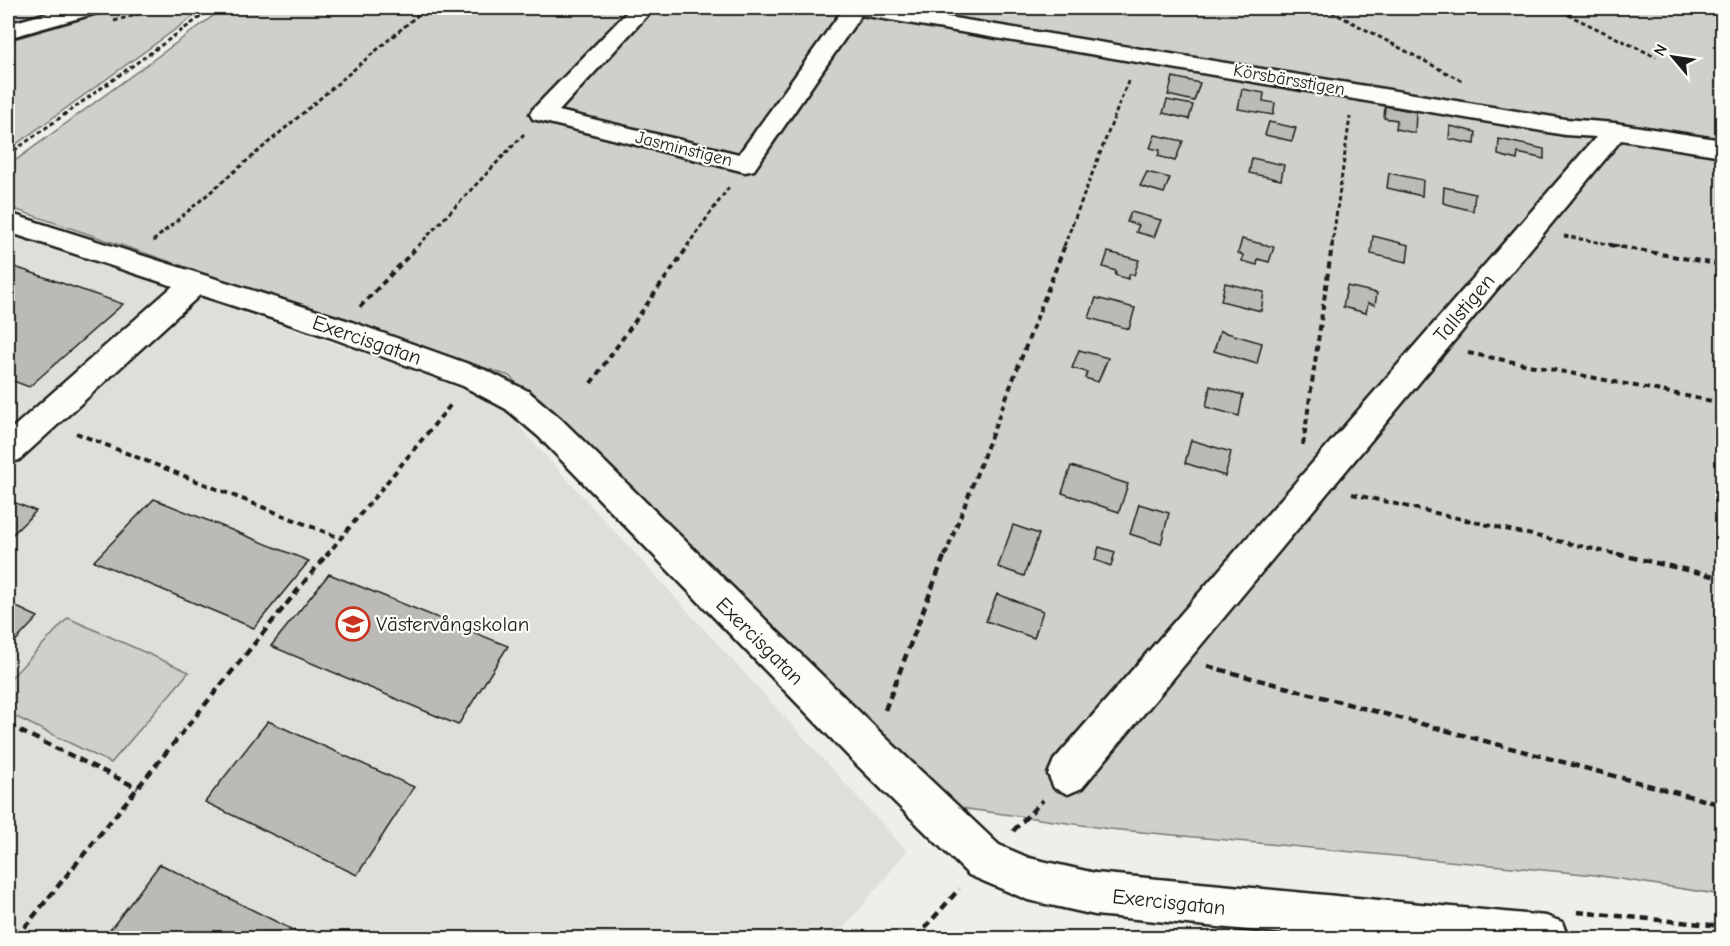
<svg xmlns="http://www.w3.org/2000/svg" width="1730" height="946" font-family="'Comic Neue',sans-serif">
	<rect width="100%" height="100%" fill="#f0eeea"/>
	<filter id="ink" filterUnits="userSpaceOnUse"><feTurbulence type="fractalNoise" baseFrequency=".0167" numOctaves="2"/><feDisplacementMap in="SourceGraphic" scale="12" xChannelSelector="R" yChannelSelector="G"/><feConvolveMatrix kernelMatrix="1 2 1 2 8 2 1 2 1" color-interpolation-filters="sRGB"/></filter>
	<g filter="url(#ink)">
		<!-- built -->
		<path fill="#e0deda" d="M8 233 492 397 907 851 836 938H8Z"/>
		<!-- green -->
		<path fill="#d0cfcc" stroke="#767674" stroke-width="1.5" d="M8 8H60L8 22Z
			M120 8H205L8 150V41Z
			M224 8H1722V895L1595 875 1110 829 960 808 509 376 8 207V166Z
			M68 618 189 672 111 763 8 713V681Z"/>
		<!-- building -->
		<path fill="#bbbab6" stroke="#1c1c1c" stroke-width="1.5" d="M1173 77 1200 83 1194 101 1168 95Z
			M1242 89 1264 93 1263 101 1275 103 1273 115 1238 109Z
			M1167 100 1193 105 1189 119 1163 113Z
			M1385 106 1416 112 1415 133 1396 129 1397 120 1384 118Z
			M1269 122 1296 128 1292 141 1265 135Z
			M1450 126 1476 132 1475 144 1449 139Z
			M1155 135 1183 141 1175 161 1158 156 1160 150 1150 148Z
			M1499 139 1544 149V159L1518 153 1517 160 1498 155Z
			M1252 158 1284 165 1281 180 1249 173Z
			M1147 172 1170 178 1164 193 1140 186Z
			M1389 173 1423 180 1422 196 1387 188Z
			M1444 187 1475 194 1473 211 1443 203Z
			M1131 212 1161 220 1154 237 1136 232 1139 225 1127 222Z
			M1373 236 1409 245 1407 262 1371 254Z
			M1242 239 1274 247 1269 262 1258 259 1257 265 1242 261 1243 255 1238 253Z
			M1108 252 1139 260 1134 275 1130 274 1128 279 1115 275 1116 271 1103 267Z
			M15 267 123 304 29 387 8 379V273Z
			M1225 283 1264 292 1261 311 1221 301Z
			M1347 286 1377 293 1375 305 1368 303 1366 313 1343 307Z
			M1096 298 1135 308 1129 329 1089 318Z
			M1220 331 1262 343 1257 364 1214 351Z
			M1079 350 1108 358 1098 382 1085 378 1087 372 1072 368Z
			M1210 386 1243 395 1239 416 1206 407Z
			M1191 440 1231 452 1225 476 1185 463Z
			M1071 466 1128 484 1119 512 1062 493Z
			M154 499 309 561 254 628 94 561Z
			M8 500 36 511 8 539Z
			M1139 504 1169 513 1161 544 1130 534Z
			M1013 525 1039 534 1024 576 998 567Z
			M1099 547 1115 552 1111 566 1095 560Z
			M329 574 508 646 458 725 271 646Z
			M997 594 1043 611 1034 638 986 621Z
			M8 603 38 617 8 649Z
			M268 721 414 787 357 875 205 802Z
			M160 864 309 938H104Z"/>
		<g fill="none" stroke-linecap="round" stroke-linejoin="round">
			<!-- minor casing -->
			<g stroke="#1c1c1c" stroke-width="5">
				<path id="minor" d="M66 8H100L97 13 8 38V24Z
					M631 8H654L559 111 739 154 844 8H893L1565 119 1615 123 1722 140V156L1621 140 1082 788 1068 794 1054 788 1048 774 1054 760 1596 137 1565 135 861 15 754 170 745 172 533 119 530 114 533 109Z
					M8 213 349 321 485 370 528 391 561 419 884 736 999 845 1029 858 1095 873 1546 916 1562 922 1568 938H1329L1095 915 1028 900 969 875 856 764 539 437 506 409 463 386 329 337 200 295 19 460 8 464V432L173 286 8 232Z"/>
			</g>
			<!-- path-far2 -->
			<path stroke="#1c1c1c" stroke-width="3" stroke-dasharray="4.5 3" stroke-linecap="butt" d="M1325 8 1462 81
				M1554 8 1656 57
				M114 21 158 8
				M8 155 213 8
				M1564 236 1619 246
				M153 241 426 8
				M418 246 524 134
				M687 246 729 187
				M1064 246 1129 79
				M1332 246 1350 117"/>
			<!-- path-far1 -->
			<path stroke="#1c1c1c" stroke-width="4" stroke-dasharray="6 4.5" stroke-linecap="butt" d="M1610 245 1722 265
				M360 307 419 245
				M1468 353 1722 403
				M591 383 689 245
				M76 433 340 538
				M1303 445 1332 245
				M1352 494 1624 556
				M326 556 453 402
				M945 556 1065 245"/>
			<!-- path -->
			<path stroke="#1c1c1c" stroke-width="4.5" stroke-dasharray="8 5" stroke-linecap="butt" d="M1617 554 1722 578
				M1207 666 1722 805
				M885 710 945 554
				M8 725 138 788
				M1013 831 1043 800
				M1577 912 1722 926
				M16 938 327 554
				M916 938 959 889"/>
			<!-- minor -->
			<use href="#minor" fill="#fdfcf7" fill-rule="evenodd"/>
		</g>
	</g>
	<!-- icons -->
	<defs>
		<g id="school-ring" transform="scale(1.725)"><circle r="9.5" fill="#fdfcf7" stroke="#c8321e" stroke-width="1.5"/><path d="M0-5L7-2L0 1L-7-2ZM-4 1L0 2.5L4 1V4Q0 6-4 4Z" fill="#c8321e"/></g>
	</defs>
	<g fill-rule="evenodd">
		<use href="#school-ring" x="353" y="624"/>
	</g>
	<g text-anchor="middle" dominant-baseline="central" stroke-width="4.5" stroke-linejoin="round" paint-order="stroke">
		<!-- far-street labels -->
		<g font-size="18" fill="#1c1c1c" stroke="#fdfcf7">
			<text transform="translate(1289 80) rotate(10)">Körsbärsstigen</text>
			<text transform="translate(684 149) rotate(14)">Jasminstigen</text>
		</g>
		<!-- street labels -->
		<g font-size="21" fill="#1c1c1c" stroke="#fdfcf7">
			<text transform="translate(1464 308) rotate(-50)">Tallstigen</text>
			<text transform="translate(367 340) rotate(19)">Exercisgatan</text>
			<text transform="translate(760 641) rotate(45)">Exercisgatan</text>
			<text transform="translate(1169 902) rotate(6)">Exercisgatan</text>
		</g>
		<!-- poi labels -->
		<g font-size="21" fill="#1c1c1c" stroke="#fdfcf7" text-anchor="start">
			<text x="376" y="624">Västervångskolan</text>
		</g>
	</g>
	<!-- margin -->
	<rect width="1730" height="946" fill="none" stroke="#fdfcf7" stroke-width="30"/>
	<rect x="15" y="15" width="1700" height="916" fill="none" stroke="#1c1c1c" stroke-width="2" filter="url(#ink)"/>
	<!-- north arrow -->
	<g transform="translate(1673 57) rotate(299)" stroke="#fdfcf7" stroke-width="4.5" paint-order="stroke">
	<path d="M0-4.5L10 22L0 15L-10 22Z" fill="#1c1c1c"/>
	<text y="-9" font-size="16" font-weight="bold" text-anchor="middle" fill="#1c1c1c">N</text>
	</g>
</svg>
